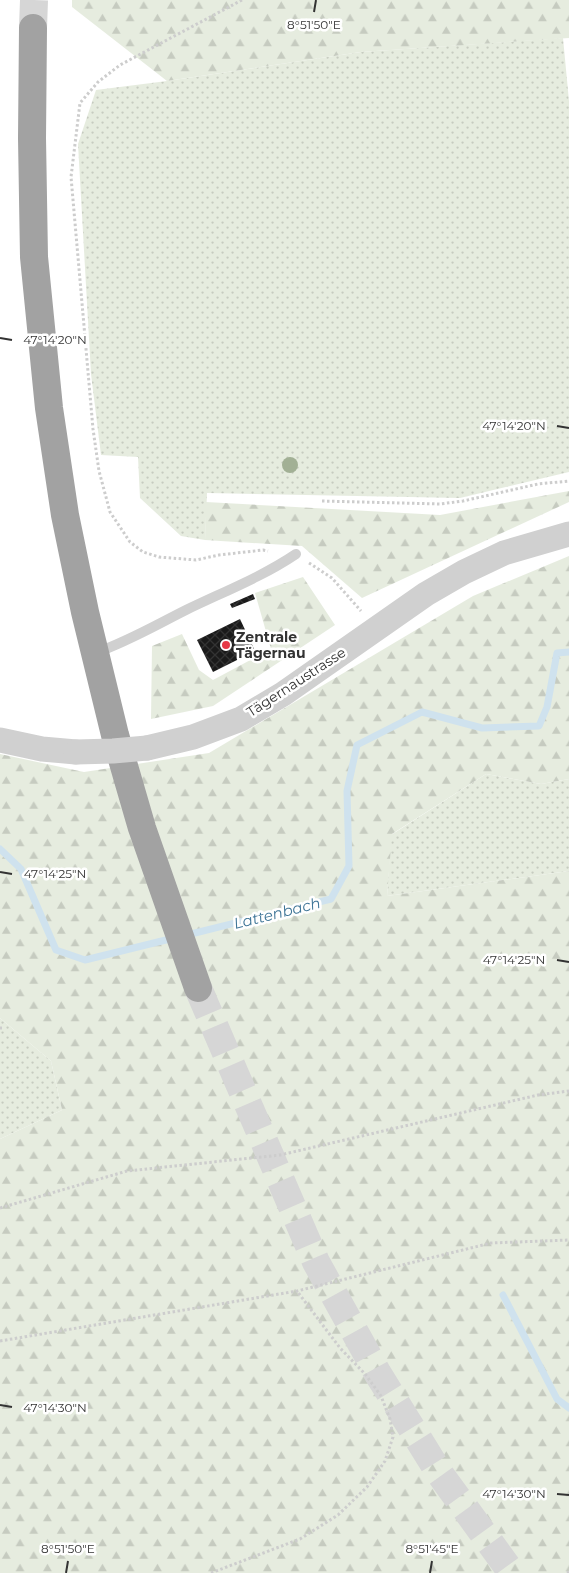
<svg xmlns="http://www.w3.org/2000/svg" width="569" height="1573" font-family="Montserrat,sans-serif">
	<defs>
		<pattern id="grass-dots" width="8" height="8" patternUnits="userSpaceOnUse" patternTransform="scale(1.25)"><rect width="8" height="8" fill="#e6ecdf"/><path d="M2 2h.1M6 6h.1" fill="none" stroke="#c6cbc0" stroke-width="1.8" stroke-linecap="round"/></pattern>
		<pattern id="forest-firs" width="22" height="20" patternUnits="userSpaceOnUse" patternTransform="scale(1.25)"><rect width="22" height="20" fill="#e6ecdf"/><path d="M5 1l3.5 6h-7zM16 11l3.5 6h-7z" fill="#c6cbc0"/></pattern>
		<pattern id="building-cross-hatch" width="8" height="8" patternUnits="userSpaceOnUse" patternTransform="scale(1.25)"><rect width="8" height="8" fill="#1a1a1a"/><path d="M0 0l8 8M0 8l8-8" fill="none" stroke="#333"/></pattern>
	</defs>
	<rect width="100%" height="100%" fill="#fff"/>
	<!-- grass -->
	<path fill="url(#grass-dots)" d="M563 38 569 101V472L460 498 207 493 205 540 181 536 140 498 138 457 101 455 91 374 78 144 96 90 167 81 361 52Z
		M486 774 541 784 569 779V871L387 896 391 835Z
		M0 1018 51 1061 62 1110 0 1139Z"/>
	<!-- forest -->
	<path fill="url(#forest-firs)" d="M72 0H569V38L361 52 167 81 72 7Z
		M569 491V502L362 598 302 546 205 540 206 502 440 515Z
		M569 556V779L541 784 486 774 392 834 387 896 569 871V1573H0V1139L62 1110 51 1061 0 1018V754L84 772 209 753 473 596Z
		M303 577 335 625 213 706 151 719 152 646 182 634 199 670 213 680 271 649 255 593Z"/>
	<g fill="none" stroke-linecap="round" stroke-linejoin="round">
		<!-- stream -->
		<path stroke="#cfe2ee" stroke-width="7" d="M0 849 21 869 56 950 85 960 174 938
			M187 935 331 899 349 866 347 791 357 745 422 712 482 728 539 726 547 707 557 653 569 652
			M503 1295 557 1399 569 1408"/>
	</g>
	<!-- building -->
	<path fill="url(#building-cross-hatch)" d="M253 594 255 599 232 608 230 604Z
		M240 619 255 651 213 672 197 640Z"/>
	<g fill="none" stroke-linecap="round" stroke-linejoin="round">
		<!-- trunk-tunnel -->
		<path stroke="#d6d6d6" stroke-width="28" stroke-dasharray="28 14" stroke-linecap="butt" d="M33 28 34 0
			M198 988 316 1262 378 1374 440 1474 512 1573"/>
		<!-- path -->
		<path stroke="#cdcdcd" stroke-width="3" stroke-dasharray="2.5 2.5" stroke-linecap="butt" d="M242 0 120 65 98 82 80 103 71 177 93 429 99 471 110 512 130 542 143 552 159 557 196 560 219 555 263 550 268 551
			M322 501 440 504 463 501 538 484 569 481
			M309 563 332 578 361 611
			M0 1028H2
			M0 1208 127 1171 280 1155 538 1095 569 1091
			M0 1341 297 1291 491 1243 569 1240
			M211 1573 300 1539 338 1515 367 1487 385 1461 393 1437 390 1419 381 1396 366 1375 340 1348 297 1291
			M567 1573 569 1572"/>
		<!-- service -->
		<path stroke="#d0d0d0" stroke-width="10" d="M95 653C127 642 156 625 186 610 223 592 262 577 296 554"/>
		<!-- tertiary -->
		<path stroke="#d0d0d0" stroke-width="25" d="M0 740 42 749 76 752
			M147 748 193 737 241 719 283 694 426 594 464 572 504 553 569 534"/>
		<!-- trunk -->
		<path stroke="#a2a2a2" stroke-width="28" d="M33 28 32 138 34 257 49 408 65 515 85 612 115 735 142 828 198 988"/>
		<!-- tertiary-bridge -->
		<path stroke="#d0d0d0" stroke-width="25" d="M76 752 113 751 147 748"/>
	</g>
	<!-- trees -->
	<circle fill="#a2b095" cx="290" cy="465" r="8"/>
	<!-- ticks -->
	<path fill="none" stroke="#333" stroke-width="2" d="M314 12 316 0M0 338 12 340M557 426 569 428M0 872 12 874M557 960 569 962M0 1405 12 1407M557 1494 569 1495M66 1573 68 1561M430 1573 432 1561"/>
	<!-- markers -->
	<circle fill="#e63946" stroke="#fff" stroke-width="2" cx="226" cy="645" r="5"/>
	<g text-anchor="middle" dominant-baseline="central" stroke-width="5" stroke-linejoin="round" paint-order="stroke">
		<!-- poi labels -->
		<g font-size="14" font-weight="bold" fill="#333" stroke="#fff" text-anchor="start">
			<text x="236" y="637">Zentrale<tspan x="236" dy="16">Tägernau</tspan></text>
		</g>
		<!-- street labels -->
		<g font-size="14" fill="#333" stroke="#fff">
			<text transform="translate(296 682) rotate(-33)">Tägernaustrasse</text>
		</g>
		<!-- water labels -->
		<g font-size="15" font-style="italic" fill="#3f7597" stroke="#fff">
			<text transform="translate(277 913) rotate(-14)">Lattenbach</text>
		</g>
	</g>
	<g font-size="12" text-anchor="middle" fill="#333" stroke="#fff" stroke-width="5" stroke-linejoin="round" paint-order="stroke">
		<text x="314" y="29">8°51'50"E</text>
		<text x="55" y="344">47°14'20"N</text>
		<text x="514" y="430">47°14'20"N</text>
		<text x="55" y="878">47°14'25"N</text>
		<text x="514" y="964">47°14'25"N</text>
		<text x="55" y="1412">47°14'30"N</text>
		<text x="514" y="1498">47°14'30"N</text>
		<text x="68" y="1553">8°51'50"E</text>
		<text x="432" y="1553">8°51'45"E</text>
	</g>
</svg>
